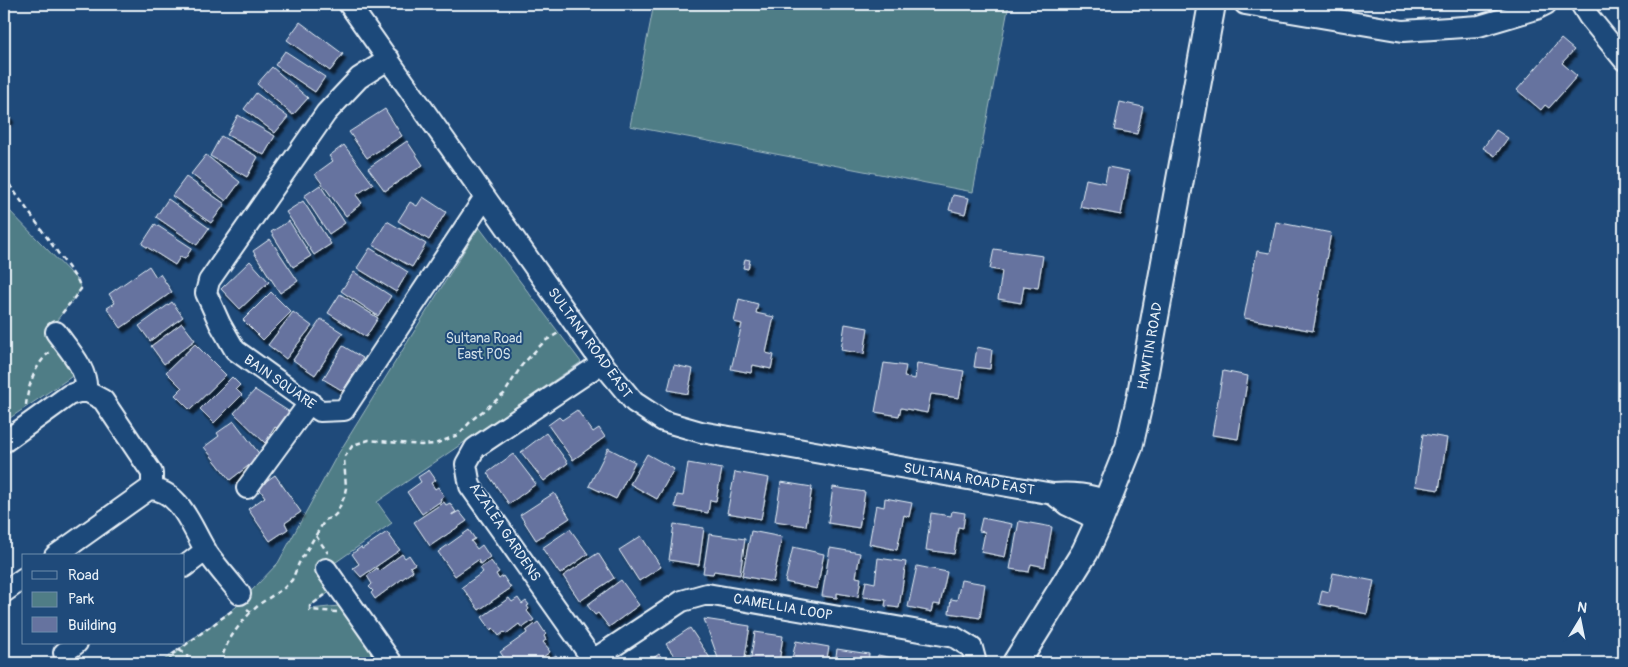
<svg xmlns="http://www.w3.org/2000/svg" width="1628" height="667" font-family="Pangolin,sans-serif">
	<defs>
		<filter id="shadow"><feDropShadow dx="3" dy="5" stdDeviation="1" flood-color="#0009"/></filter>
	</defs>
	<rect width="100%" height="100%" fill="#1f4a7a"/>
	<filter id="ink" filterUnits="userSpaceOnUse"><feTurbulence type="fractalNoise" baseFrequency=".02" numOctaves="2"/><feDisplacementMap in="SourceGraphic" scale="10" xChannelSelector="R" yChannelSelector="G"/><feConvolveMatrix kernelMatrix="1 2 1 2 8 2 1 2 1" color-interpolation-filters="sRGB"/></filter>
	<g filter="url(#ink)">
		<!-- green -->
		<path fill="#507d86" stroke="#9cb7bf" d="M654 4H1009L973 192 630 126Z
			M4 205 78 281 81 289 50 329 74 375 4 422Z
			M479 227 581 362 377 502 392 523 326 569 338 586 310 606V609L339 606 379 663H160L236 607 278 563 335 459Z"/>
		<!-- building -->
		<path fill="#66739f" stroke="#e8f1f8" filter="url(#shadow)" d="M300 22 343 54 330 71 287 40Z
			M1561 39 1574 50 1562 63 1577 76 1549 108 1545 105 1541 110 1517 90Z
			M285 51 325 77 315 92 275 65Z
			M272 67 308 98 293 115 257 84Z
			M256 93 288 117 275 133 244 109Z
			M1120 102 1143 107 1137 134 1114 130Z
			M4 108 11 118 4 124Z
			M385 109 402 136 367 158 349 132Z
			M238 115 275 136 264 155 227 135Z
			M1496 130 1508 138 1495 156 1483 148Z
			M221 136 258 157 247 177 210 156Z
			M407 141 423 165 385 191 368 168Z
			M344 145 373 184 356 195 362 203 346 216 315 174 333 161 329 156Z
			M206 155 240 182 226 201 191 174Z
			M1108 167 1129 171 1121 215 1080 207 1086 179 1105 183Z
			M186 177 225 204 211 223 172 196Z
			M320 185 345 223 329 234 304 196Z
			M953 195 969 198 965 214 949 210Z
			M423 197 446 212 429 240 398 221 410 202 417 206Z
			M168 199 209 228 197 245 156 217Z
			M303 201 331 244 314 255 286 212Z
			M289 221 311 256 293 267 271 232Z
			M387 221 426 244 412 267 373 245Z
			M1276 222 1331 233 1313 331 1244 318 1257 251 1270 253Z
			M155 224 192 248 185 259 180 257 175 265 142 244Z
			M270 239 298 281 280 293 253 251Z
			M370 248 408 272 396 292 357 268Z
			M994 249 1043 256 1038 288 1024 286 1021 303 998 299 1002 271 990 269Z
			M745 259 750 260 748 269 743 268Z
			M250 261 269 282 240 309 221 289Z
			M149 266 156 277 160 274 172 292 121 328 107 308 115 303 109 294Z
			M354 272 391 296 378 316 341 291Z
			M271 292 291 312 263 340 243 320Z
			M340 294 378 318 366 337 328 313Z
			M739 299 758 304 756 313 774 317 766 353 774 355 771 369 753 365 751 373 731 369 742 324 734 322Z
			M172 302 183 317 150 341 139 326Z
			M293 312 312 326 286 359 268 345Z
			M321 319 343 333 315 375 293 360Z
			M182 323 195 340 164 364 151 346Z
			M845 324 868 328 864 354 841 350Z
			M195 344 226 375 190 410 175 395 182 388 166 372Z
			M343 346 363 358 343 391 323 379Z
			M977 347 992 350 990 369 974 367Z
			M884 363 906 366 904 377 915 379 917 363 964 371 959 398 931 394 927 413 901 408 899 416 875 412Z
			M674 365 693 369 688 394 668 390Z
			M1223 371 1248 376 1238 439 1212 435Z
			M232 377 240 385 236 389 242 395 214 423 200 409Z
			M255 390 293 414 282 431 275 427 265 443 234 413Z
			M577 410 593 432 599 428 605 437 573 460 548 425 559 417 562 420Z
			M234 421 261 456 230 480 204 447 219 436 217 433Z
			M546 433 568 463 544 481 521 452Z
			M1423 434 1447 438 1439 490 1415 486Z
			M608 448 635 462 616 499 589 486Z
			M513 454 536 484 509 504 487 473Z
			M647 454 674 469 657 499 630 484Z
			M688 463 722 469 716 501 710 500 708 513 675 507 677 495 683 496Z
			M429 470 436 480 431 483 435 489 438 487 444 496 440 499 441 501 422 514 407 492 421 482 418 477Z
			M735 472 769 478 761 519 727 513Z
			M275 475 301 512 285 523 288 529 270 541 248 509 265 497 258 487Z
			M781 482 812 487 806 526 775 521Z
			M833 487 865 492 859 528 828 523Z
			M554 493 570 518 536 540 520 515Z
			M885 498 912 503 909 517 904 515 897 550 869 544 876 505 884 507Z
			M444 502 446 505 450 503 456 512 452 514V515L459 511 467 521 430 546 414 522Z
			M952 511 965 513 963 528 958 527 954 554 926 550 931 513 951 516Z
			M982 518 1012 524 1005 557 981 552 985 532 979 531Z
			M1019 521 1052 527 1045 567 1031 564 1029 572 1010 569Z
			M674 524 704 528 699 565 669 560Z
			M570 529 588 554 560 574 542 548Z
			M469 530 475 539 471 541 477 549 482 545 490 557 480 564 478 560 455 576 438 552Z
			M751 531 782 537 773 582 742 576Z
			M387 532 400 550 361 577 353 568 359 564 352 554 361 547 362 549Z
			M709 534 745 539 740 575 714 571 713 574 703 573Z
			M641 536 661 567 639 581 619 550Z
			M793 547 824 554 817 589 785 582Z
			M830 548 860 553 856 577 861 578 858 597 837 593V598L822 596Z
			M598 553 614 578 580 601 563 576Z
			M402 554 405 558 409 555 415 564 410 567 413 571 375 599 371 593 373 591 369 587 372 584 367 576 377 568 379 571Z
			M878 558 906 562 899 608 885 606 886 600 863 597 866 581 875 583Z
			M491 561 499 572 496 574 499 579 503 576 511 588 479 610 462 587 483 572 480 568Z
			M917 566 947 572 940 605 934 604 932 612 908 607Z
			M1333 573 1374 581 1367 614 1319 604 1322 590 1329 592Z
			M621 580 639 605 609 627 598 613 595 615 587 605Z
			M961 580 985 584 980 618 949 613 951 599 957 600Z
			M509 598 512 602 518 598 522 604 526 601 529 605 527 606 529 609 527 611 534 620 522 628 519 624 506 634 504 632 499 636 493 628 491 630 482 617Z
			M704 619 750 626 744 663H730L719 661Z
			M538 622 546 634 544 636 546 640 543 642 549 649H548L550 652 536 662 537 663H508L500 652 527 633 526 631Z
			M690 628 712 661 709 663H679L666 644Z
			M755 632 783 636 779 663H750Z
			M796 641 829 647 826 663H791Z
			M837 649 869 654 868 663H835Z
			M659 654 666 663H646Z
			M556 655 562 663H546V662Z
			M878 655 911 662V663H876Z"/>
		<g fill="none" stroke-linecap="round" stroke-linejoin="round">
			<!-- minor casing -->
			<g stroke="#e8f1f8" stroke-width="24">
				<path id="minor" d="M349 4 602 363 634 402 663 421 701 432 1053 494C1074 492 1088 495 1108 501
					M1245 4 1403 31 1479 26 1536 9 1546 4
					M1581 4 1589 17 1624 60
					M389 59 359 78 326 113 209 281 206 293 220 324 235 350 320 411 344 410 485 197
					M56 332C68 349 89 370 86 392
					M4 442 69 395 79 392H88L103 400 152 473V485L149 489 55 556
					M247 488 310 402
					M149 489C180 489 192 529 206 551 216 566 229 580 240 594
					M1053 494 1067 505 1088 515 1098 524
					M184 567 206 550
					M326 569 392 663
					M4 592 24 578
					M64 653 77 643
					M593 660 682 601 707 594 954 637 972 648 976 663
					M595 663 470 486 466 464 475 448 602 363"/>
			</g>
			<!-- major casing -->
			<g stroke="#e8f1f8" stroke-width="30">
				<path id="major" d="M1016 663 1085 552 1098 524 1129 447 1140 399 1212 4"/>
			</g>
			<!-- path -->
			<path stroke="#e8f1f8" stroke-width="2.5" stroke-dasharray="5 4" stroke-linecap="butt" d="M4 177 78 281 81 289 60 316
				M26 405C28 386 35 364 50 352
				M316 536 328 553
				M325 595 310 606V610L337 612
				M247 609 251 612 261 603 284 588 292 580 299 563 325 520 333 517 337 513 344 497 346 488 344 458 353 445 369 440 421 445 435 444 458 435 473 419 504 394 522 365 537 349 545 341 560 332
				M177 651 233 610
				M4 660 6 663
				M189 662 221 663
				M165 663 170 660
				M170 663 171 655 179 650 187 655 188 663
				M221 663C224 643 238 626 251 612"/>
			<!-- minor -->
			<use href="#minor" stroke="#1f4a7a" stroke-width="20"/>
			<!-- major -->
			<use href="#major" stroke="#1f4a7a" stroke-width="26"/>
		</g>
	</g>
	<g text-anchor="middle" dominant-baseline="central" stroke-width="4" stroke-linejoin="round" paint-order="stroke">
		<!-- park labels -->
		<g font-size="14" fill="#d1e0e7" stroke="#1f4a7a">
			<text x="484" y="338">Sultana Road<tspan x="484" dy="16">East POS</tspan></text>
		</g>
		<!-- street labels -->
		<g font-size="14" fill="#e8f1f8" stroke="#1f4a7a">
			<text transform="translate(590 343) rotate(54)">SULTANA ROAD EAST</text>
			<text transform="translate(1150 346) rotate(-80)">HAWTIN ROAD</text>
			<text transform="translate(280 382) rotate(35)">BAIN SQUARE</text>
			<text transform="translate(969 479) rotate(10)">SULTANA ROAD EAST</text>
			<text transform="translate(505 532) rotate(56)">AZALEA GARDENS</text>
			<text transform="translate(783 607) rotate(10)">CAMELLIA LOOP</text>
		</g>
	</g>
	<!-- margin -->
	<rect width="1628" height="667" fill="none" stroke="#1f4a7a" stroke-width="20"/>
	<rect x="10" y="10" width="1608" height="647" fill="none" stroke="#e8f1f8" stroke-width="2" filter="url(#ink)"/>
	<!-- legend -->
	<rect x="22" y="554" width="162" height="90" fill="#1f4a7a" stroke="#6f8dac"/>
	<rect x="32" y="571" width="25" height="8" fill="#1f4a7a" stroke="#6f8dac"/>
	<text x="68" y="580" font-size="15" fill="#e8f1f8">Road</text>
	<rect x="32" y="592" width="25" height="15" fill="#507d86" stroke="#6f8dac"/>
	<text x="68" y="604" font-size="15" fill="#e8f1f8">Park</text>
	<rect x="32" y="617" width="25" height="15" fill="#66739f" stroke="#6f8dac"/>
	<text x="68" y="630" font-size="15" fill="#e8f1f8">Building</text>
	<!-- north arrow -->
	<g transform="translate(1580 620) rotate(10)" stroke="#1f4a7a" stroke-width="4" paint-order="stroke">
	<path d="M0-4L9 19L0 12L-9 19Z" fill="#e8f1f8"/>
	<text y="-8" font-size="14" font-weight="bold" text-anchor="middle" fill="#e8f1f8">N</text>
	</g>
</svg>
